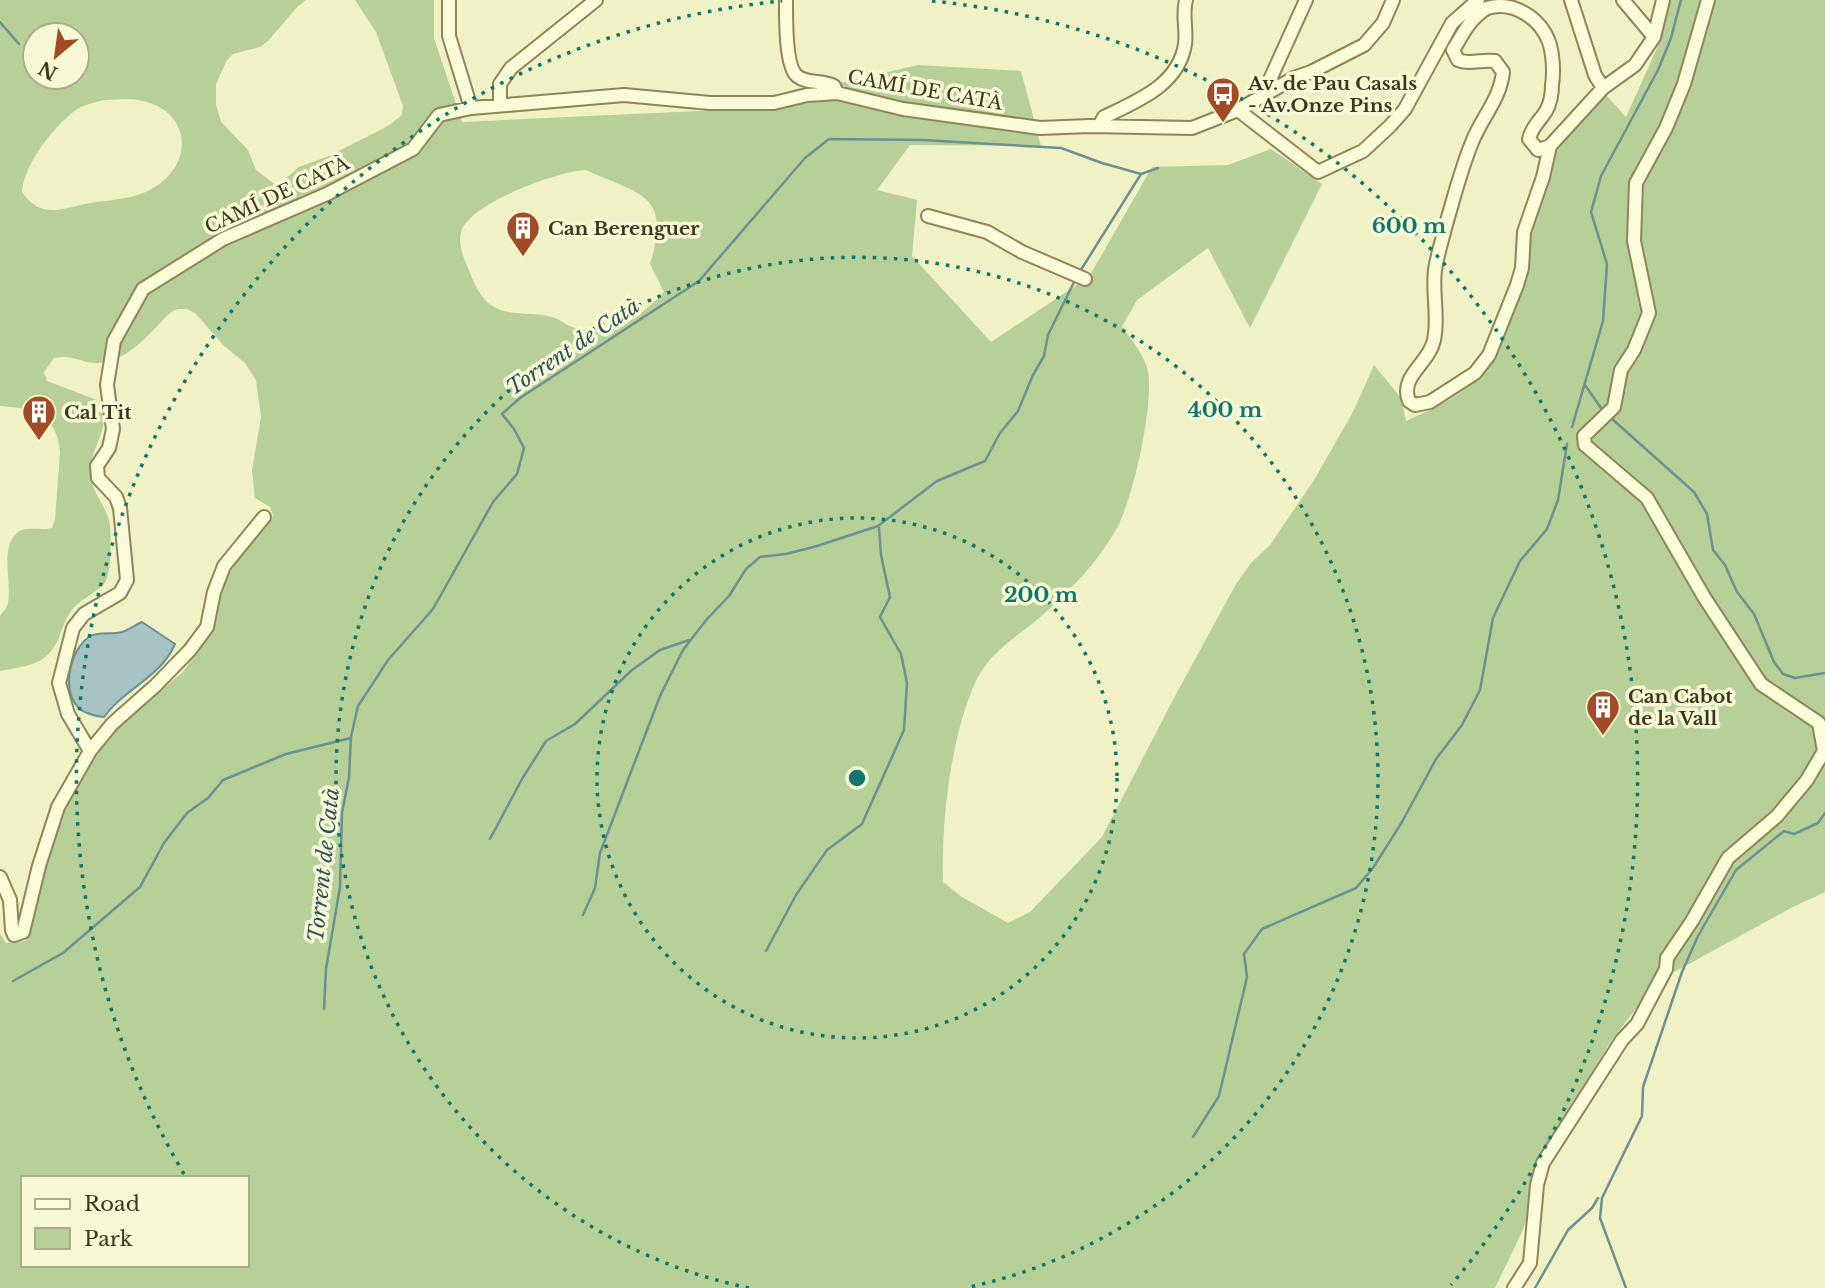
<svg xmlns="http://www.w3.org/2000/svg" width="1825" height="1288" font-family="'Libre Baskerville',serif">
	<rect width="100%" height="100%" fill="#f0f1c5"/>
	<!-- green -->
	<path fill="#b7d097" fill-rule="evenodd" d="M0 0H306L298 6 268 41 260 47 233 54 227 60 216 84V104L221 122 248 150 256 170 277 186 299 167 329 156 388 126 402 115 403 106 376 32 355 0H434V38L462 122 720 110 918 65 1021 71 1041 146 910 145 877 190 917 200 912 256 991 342 1089 277 1152 167 1228 165 1271 149 1322 184 1250 328 1208 248 1137 300 1122 327C1132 340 1145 356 1148 372 1154 406 1133 498 1117 528 1105 550 1089 569 1072 587 1059 599 1047 612 1033 623 1012 640 990 653 977 679 951 732 941 822 943 882L962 897 1008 923 1030 912 1102 837 1174 698 1236 584 1251 563 1270 545 1314 480 1353 412 1374 365 1401 398 1406 421C1420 414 1436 408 1449 400 1502 370 1518 305 1529 249 1536 215 1541 177 1560 147 1572 129 1591 112 1606 95L1626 117 1662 37 1670 0H1825V892L1793 907 1656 982 1609 1044 1556 1134 1522 1232 1495 1288H0V934L6 943 26 941 59 821 84 773 111 732 182 673 212 632 222 586 241 552 264 530 273 516 270 507 255 498 252 470 261 417 256 380 245 363 224 346 195 313 187 309H178L171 312C150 332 129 361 99 363 84 365 75 354 54 358L44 372 47 381 97 400C116 422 90 447 90 471 90 492 108 506 110 526 111 539 112 574 104 584 95 594 80 599 71 611 65 619 62 630 58 640 46 666 25 666 0 671 0 660 0 623 0 616 3 611 7 609 8 603 12 582 0 550 16 534 24 525 41 531 52 528L55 519 60 453C58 415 33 408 0 406ZM35 35H77V77H35ZM105 100C117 100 131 98 143 101 192 112 194 165 153 188 132 201 108 199 85 204 58 210 40 218 22 192 22 167 57 121 79 108 87 104 96 102 105 100ZM586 170C640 195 672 193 650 264L664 292C654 303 632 322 618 328 608 332 586 331 575 328 567 326 560 319 552 317 533 311 512 317 494 307 480 299 474 283 468 268 463 257 458 244 461 232 469 203 558 171 586 170ZM23 1178H247V1265H23Z"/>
	<!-- water -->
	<path fill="#a7c3c4" stroke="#6c9194" stroke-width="2" d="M142 622 175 644C161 677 124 689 104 717 95 716 84 714 78 707 61 690 70 650 89 637 97 631 112 635 122 632 129 630 135 625 142 622Z"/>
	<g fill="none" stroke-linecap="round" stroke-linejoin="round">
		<!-- stream -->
		<path stroke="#6c9194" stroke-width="2.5" d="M0 22 19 44
			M1079 273 1141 174
			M1585 385 1603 411
			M1611 418 1694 492 1707 514 1713 550 1725 565 1737 592 1754 614 1774 662 1783 674 1795 678 1825 673
			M1572 427 1603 321 1607 264 1591 212 1601 176 1658 70 1671 38 1681 0
			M490 839 522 779 546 741 575 724 632 670 660 650 689 640
			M583 915 595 888 600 853 660 696 683 650 707 619 729 596 746 569 760 557 786 554 817 546 878 526 937 481 985 461 1000 433 1018 411 1033 375 1044 356 1048 335 1076 278
			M766 951 796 895 827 850 862 824 904 730 907 683 901 654 880 617 890 597 881 555 879 528
			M13 981 63 953 140 887 164 843 187 813 208 798 223 780 286 754 351 738
			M324 1009 326 969 340 887 342 813 349 777 351 737 358 706 388 660 433 609 493 502 517 474 524 448 514 429 502 414 520 398 699 281 805 158 829 139 922 140 1061 148 1102 163 1141 174 1158 168
			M1193 1137 1219 1096 1247 977 1244 954 1262 929 1356 888 1373 868 1402 822 1436 759 1462 725 1480 690 1493 618 1520 561 1547 529 1558 500 1567 444
			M1535 1288 1568 1230 1592 1208 1598 1198
			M1626 1288 1600 1218 1602 1198 1642 1116 1643 1087 1682 972 1698 936 1736 870 1784 831 1794 834 1818 823 1825 813"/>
		<!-- minor casing -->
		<g stroke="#8e8659" stroke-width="16">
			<path id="minor" d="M449 0V36L471 108
				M786 0C786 16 785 66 797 76 807 84 823 80 834 86L837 93
				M1571 0 1595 75 1603 88
				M1623 0 1654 37
				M1263 95 1306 0
				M500 105V84L511 68 596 0
				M1238 110 1318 172 1363 151 1390 126 1405 109 1452 23 1478 0
				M1099 126 1104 117C1137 101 1179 85 1185 44 1187 29 1182 15 1186 0
				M1550 146 1538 150 1529 139C1532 126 1540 121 1546 111 1550 104 1552 93 1552 85 1554 72 1553 54 1549 42 1540 18 1513 0 1487 8 1470 18 1463 34 1453 50L1458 60C1469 65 1483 59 1495 61L1503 72C1500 99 1483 116 1473 140 1462 165 1453 201 1445 228 1442 241 1437 256 1435 270 1432 293 1439 317 1434 340 1429 364 1399 376 1409 401L1415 405 1430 402 1475 373 1489 355 1517 285 1522 268 1524 232 1543 177 1550 146 1603 88 1635 65 1654 37 1663 0
				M928 216 987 232 1022 252 1085 279
				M90 751 112 724 155 686 190 650 207 627 214 592 224 566 264 517
				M0 877 10 900 12 930 14 935 23 932 39 866 58 807 90 751 68 714 59 683 73 628 84 614 120 593 127 580 120 508 116 497 98 478 97 466 109 448 113 429 107 385 114 341 143 289 223 239 327 194 413 149 439 115 471 108 624 95 710 103H774L807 95 837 93 903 109 1040 128 1089 126 1192 128 1238 110 1294 78 1311 72 1364 45 1383 23 1393 0
				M1514 1288 1530 1263 1537 1185 1543 1163 1622 1040 1637 1024 1666 969 1667 958 1692 921 1728 858 1777 816 1807 780 1824 751 1819 723 1761 684 1704 597 1647 498 1585 445 1584 436 1614 407 1621 370 1634 350 1649 313 1634 241 1636 183 1666 128 1684 84 1708 0"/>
		</g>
		<!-- minor -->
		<use href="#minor" stroke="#fafbd9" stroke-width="12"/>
	</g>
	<!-- distance rings -->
	<g fill="none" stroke="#0f766e" stroke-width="3.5" stroke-dasharray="3.5 7">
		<circle cx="857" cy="778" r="260"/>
		<path d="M749 1288A521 521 0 1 1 965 1288"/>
		<path d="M184 1174A781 781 0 0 1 782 1M932 1A781 781 0 0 1 1451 1285"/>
	</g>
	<!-- icons -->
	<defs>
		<g id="bus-pin" transform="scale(1.75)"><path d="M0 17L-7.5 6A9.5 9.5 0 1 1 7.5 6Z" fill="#a14c25" stroke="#f7f8d5"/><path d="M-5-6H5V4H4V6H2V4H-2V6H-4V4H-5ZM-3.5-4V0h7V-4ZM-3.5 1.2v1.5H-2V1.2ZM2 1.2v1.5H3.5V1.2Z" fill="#fff"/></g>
		<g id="building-pin" transform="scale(1.75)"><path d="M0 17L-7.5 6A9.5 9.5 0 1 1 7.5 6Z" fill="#a14c25" stroke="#f7f8d5"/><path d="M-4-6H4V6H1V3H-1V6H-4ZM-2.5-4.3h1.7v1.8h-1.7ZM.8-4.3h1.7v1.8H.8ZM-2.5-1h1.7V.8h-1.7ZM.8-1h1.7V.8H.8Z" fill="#fff"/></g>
	</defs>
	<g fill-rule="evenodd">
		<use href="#bus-pin" x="1223" y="94"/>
		<use href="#building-pin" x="523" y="228"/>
		<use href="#building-pin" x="39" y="412"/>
		<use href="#building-pin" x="1603" y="707"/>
	</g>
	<g text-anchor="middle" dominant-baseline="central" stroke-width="7" stroke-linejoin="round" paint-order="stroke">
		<!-- poi labels -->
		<g font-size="19" font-weight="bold" fill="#3d371e" stroke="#f7f8d5" text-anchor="start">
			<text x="1248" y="83">Av. de Pau Casals<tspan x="1248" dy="22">- Av.Onze Pins</tspan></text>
			<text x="548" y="228">Can Berenguer</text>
			<text x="64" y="412">Cal Tit</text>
			<text x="1628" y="696">Can Cabot<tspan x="1628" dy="22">de la Vall</tspan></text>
		</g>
		<!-- street labels -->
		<g font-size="19" fill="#3d371e" stroke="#f7f8d5">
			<text transform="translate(925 90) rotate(10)">CAMÍ DE CATÀ</text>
			<text transform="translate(277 195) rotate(-25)">CAMÍ DE CATÀ</text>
		</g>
		<!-- water labels -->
		<g font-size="21" font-style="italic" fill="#2c515d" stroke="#f7f8d5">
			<text transform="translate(573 347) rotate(-34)">Torrent de Catà</text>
			<text transform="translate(324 865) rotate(-84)">Torrent de Catà</text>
		</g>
	</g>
	<circle cx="857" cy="778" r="10" fill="#0f766e" stroke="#f7f8d5" stroke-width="3.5"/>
	<g font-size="21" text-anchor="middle" font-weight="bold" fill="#0f766e" stroke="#f7f8d5" stroke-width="7" stroke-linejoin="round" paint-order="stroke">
		<text x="1409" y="233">600 m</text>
		<text x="1225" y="417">400 m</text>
		<text x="1041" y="602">200 m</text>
	</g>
	<!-- legend -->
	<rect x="21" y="1176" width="228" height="91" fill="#f7f8d5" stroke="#adab8c" stroke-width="2"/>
	<rect x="35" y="1199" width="35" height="10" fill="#fafbd9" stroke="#adab8c" stroke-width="2"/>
	<text x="84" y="1211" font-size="21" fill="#3d371e">Road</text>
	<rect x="35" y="1228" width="35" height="21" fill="#b7d097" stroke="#adab8c" stroke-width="2"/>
	<text x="84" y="1246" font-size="21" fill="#3d371e">Park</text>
	<!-- north arrow -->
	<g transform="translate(56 56) rotate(209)"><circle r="33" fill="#f7f8d5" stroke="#adab8c" stroke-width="2"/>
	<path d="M0-5L12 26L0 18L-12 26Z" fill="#a14c25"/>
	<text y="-10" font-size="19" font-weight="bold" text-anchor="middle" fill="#3d371e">N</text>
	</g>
</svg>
